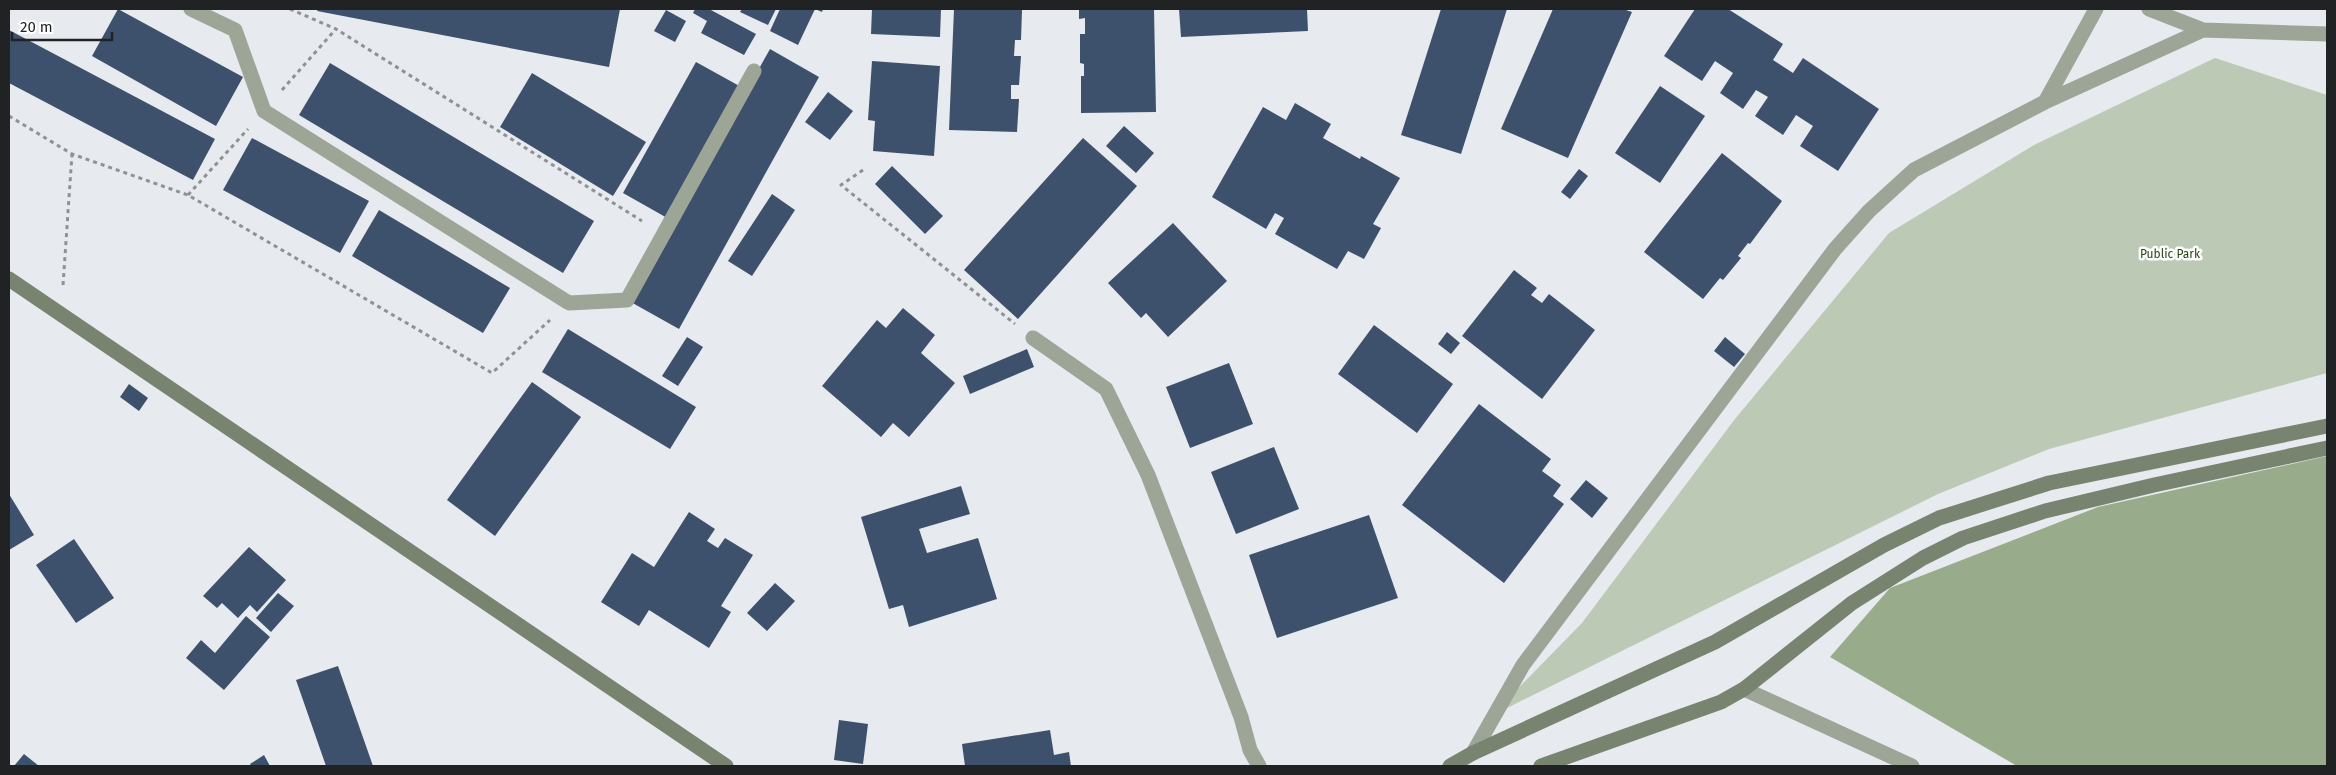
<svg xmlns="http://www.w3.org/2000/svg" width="2336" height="775" font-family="'Fira Sans',sans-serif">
	<rect width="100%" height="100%" fill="#e7eaee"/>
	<!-- green -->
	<path fill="#bcc9b4" d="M2215 58 2327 95V373L2049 449 1938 494 1491 716 1582 623 1735 419 1889 233 2034 145Z"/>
	<!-- forest -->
	<path fill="#98ac8b" d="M2327 456V766H2017L1830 657 1890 588 2098 507Z"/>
	<!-- building -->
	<path fill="#3e516c" d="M118 9 243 77 216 126 92 56Z
		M318 9H620L609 67 317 11Z
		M695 9H709L756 34 744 55 701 33 707 21 693 13Z
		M742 9H776L768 25 740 12Z
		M780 9H823L822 12 815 9 798 45 770 31Z
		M872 9H941L940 37 871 34Z
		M954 9 1022 10 1021 40H1015L1014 56H1021L1019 85H1011V99H1019L1017 132 949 130Z
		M1079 9H1154L1156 112 1081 113V76H1084V64L1080 63V34H1085V18L1079 19Z
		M1179 9H1307L1308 31 1181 37Z
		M1441 9H1507L1461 154 1401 135Z
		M1553 9H1623L1632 12 1568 158 1501 129Z
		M1695 9H1728L1783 44 1773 60 1793 73 1803 58 1879 109 1838 171 1800 146 1813 126 1796 115 1783 135 1755 116 1768 97 1756 90 1743 109 1720 93 1733 73 1715 61 1702 81 1664 56Z
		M666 10 686 21 675 42 654 31Z
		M9 30 215 139 193 180 9 83Z
		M770 49 819 77 679 329 629 301Z
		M872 61 940 66 934 156 873 151 875 121 868 120Z
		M696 62 743 88 669 219 623 193Z
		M330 63 594 221 563 273 299 115Z
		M532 73 646 142 613 196 500 127Z
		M1660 86 1705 116 1660 183 1615 153Z
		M828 92 853 111 830 140 805 122Z
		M1295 103 1331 124 1323 138 1360 159 1361 156 1400 178 1373 224 1381 228 1364 259 1348 251 1337 269 1275 234 1284 218 1275 213 1266 229 1212 197 1263 107 1286 120Z
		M1124 126 1154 153 1136 173 1106 146Z
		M252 138 369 201 340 253 223 190Z
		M1083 138 1137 186 1018 319 964 270Z
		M1722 153 1782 201 1750 244 1748 243 1738 256 1741 258 1723 280 1720 278 1703 299 1644 252Z
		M892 166 943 216 925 234 875 184Z
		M1579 169 1588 176 1570 199 1561 192Z
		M772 194 795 210 752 276 728 261Z
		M379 210 510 288 483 333 352 256Z
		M1173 223 1227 281 1168 337 1146 313 1141 318 1108 283Z
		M1514 270 1537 288 1531 295 1542 303 1549 294 1595 330 1542 399 1462 336Z
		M903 308 935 335 921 353 955 383 909 437 893 423 881 437 822 386 877 320 886 328Z
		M1374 325 1453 384 1417 433 1338 374Z
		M568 329 696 407 670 449 542 372Z
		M1447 332 1460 343 1451 354 1438 344Z
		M687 337 703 347 678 386 662 376Z
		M1725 337 1745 354 1734 367 1714 351Z
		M1027 349 1034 367 970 394 963 376Z
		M1229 363 1253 424 1190 448 1166 387Z
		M532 382 581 417 495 536 447 500Z
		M129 384 148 398 139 411 120 397Z
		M1479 404 1551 459 1542 471 1561 485 1553 496 1564 504 1504 583 1402 505Z
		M1274 447 1299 509 1236 534 1211 472Z
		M1586 480 1608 498 1592 518 1570 499Z
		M961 486 970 514 919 529 927 553 978 538 997 599 909 627 903 605 889 609 861 517Z
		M9 494 34 535 9 550Z
		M689 512 715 529 707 541 718 548 725 538 753 555 721 606 731 612 709 648 649 610 639 626 601 602 632 553 654 567Z
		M1369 515 1398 598 1277 638 1249 555Z
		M74 539 114 598 76 623 36 565Z
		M249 547 286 580 257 612 250 605 238 618 222 603 217 608 203 596Z
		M775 583 795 601 767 631 747 613Z
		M278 593 294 606 271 632 256 618Z
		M246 616 270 637 224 690 186 658 201 640 215 653Z
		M338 666 373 766H326L296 680Z
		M839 720 868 724 863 764 834 760Z
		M1050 730 1054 755 1069 752 1071 766H965L962 744Z
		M24 754 39 766H14Z
		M264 755 270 766H251L250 764Z"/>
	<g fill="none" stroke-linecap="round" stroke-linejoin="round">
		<!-- path -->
		<path stroke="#8f9194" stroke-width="3" stroke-dasharray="4 4" stroke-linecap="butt" d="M290 9 336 29 642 221
			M282 90 336 29
			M9 116 72 154 188 195 492 373 550 320
			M863 170 841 185 1015 324
			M188 195 248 129
			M63 285 72 154"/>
		<!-- street -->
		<path stroke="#9da597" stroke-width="15" d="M191 9 235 30 264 111 569 303 627 300 754 71
			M2149 9 2203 30 2327 34
			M2045 102 2096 9
			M1033 338 1106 389 1148 475 1241 717 1250 750 1259 766
			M1744 689 1912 766
			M1473 753 1523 665 1835 249 1869 211 1914 170 2045 102 2203 30"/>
		<!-- secondary -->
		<path stroke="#78846f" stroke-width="15" d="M9 279 726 766
			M1450 766 1473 753 1715 642 1884 545 1939 518 2049 483 2327 426
			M1541 766 1721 702 1744 689 1852 603 1923 558 1963 538 2045 511 2154 485 2327 448"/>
	</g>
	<g text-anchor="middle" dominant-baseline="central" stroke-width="5" stroke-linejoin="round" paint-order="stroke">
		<!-- park labels -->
		<g font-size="12" fill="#2a4312" stroke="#fff">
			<text x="2170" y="254">Public Park</text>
		</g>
	</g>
	<!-- border -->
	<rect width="2336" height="775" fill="none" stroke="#212224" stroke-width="20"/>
	<!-- scale -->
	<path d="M12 32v8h100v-8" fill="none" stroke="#212224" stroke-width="2.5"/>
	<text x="20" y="32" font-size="15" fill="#212224" stroke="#ffffff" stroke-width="4" paint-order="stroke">20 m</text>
</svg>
